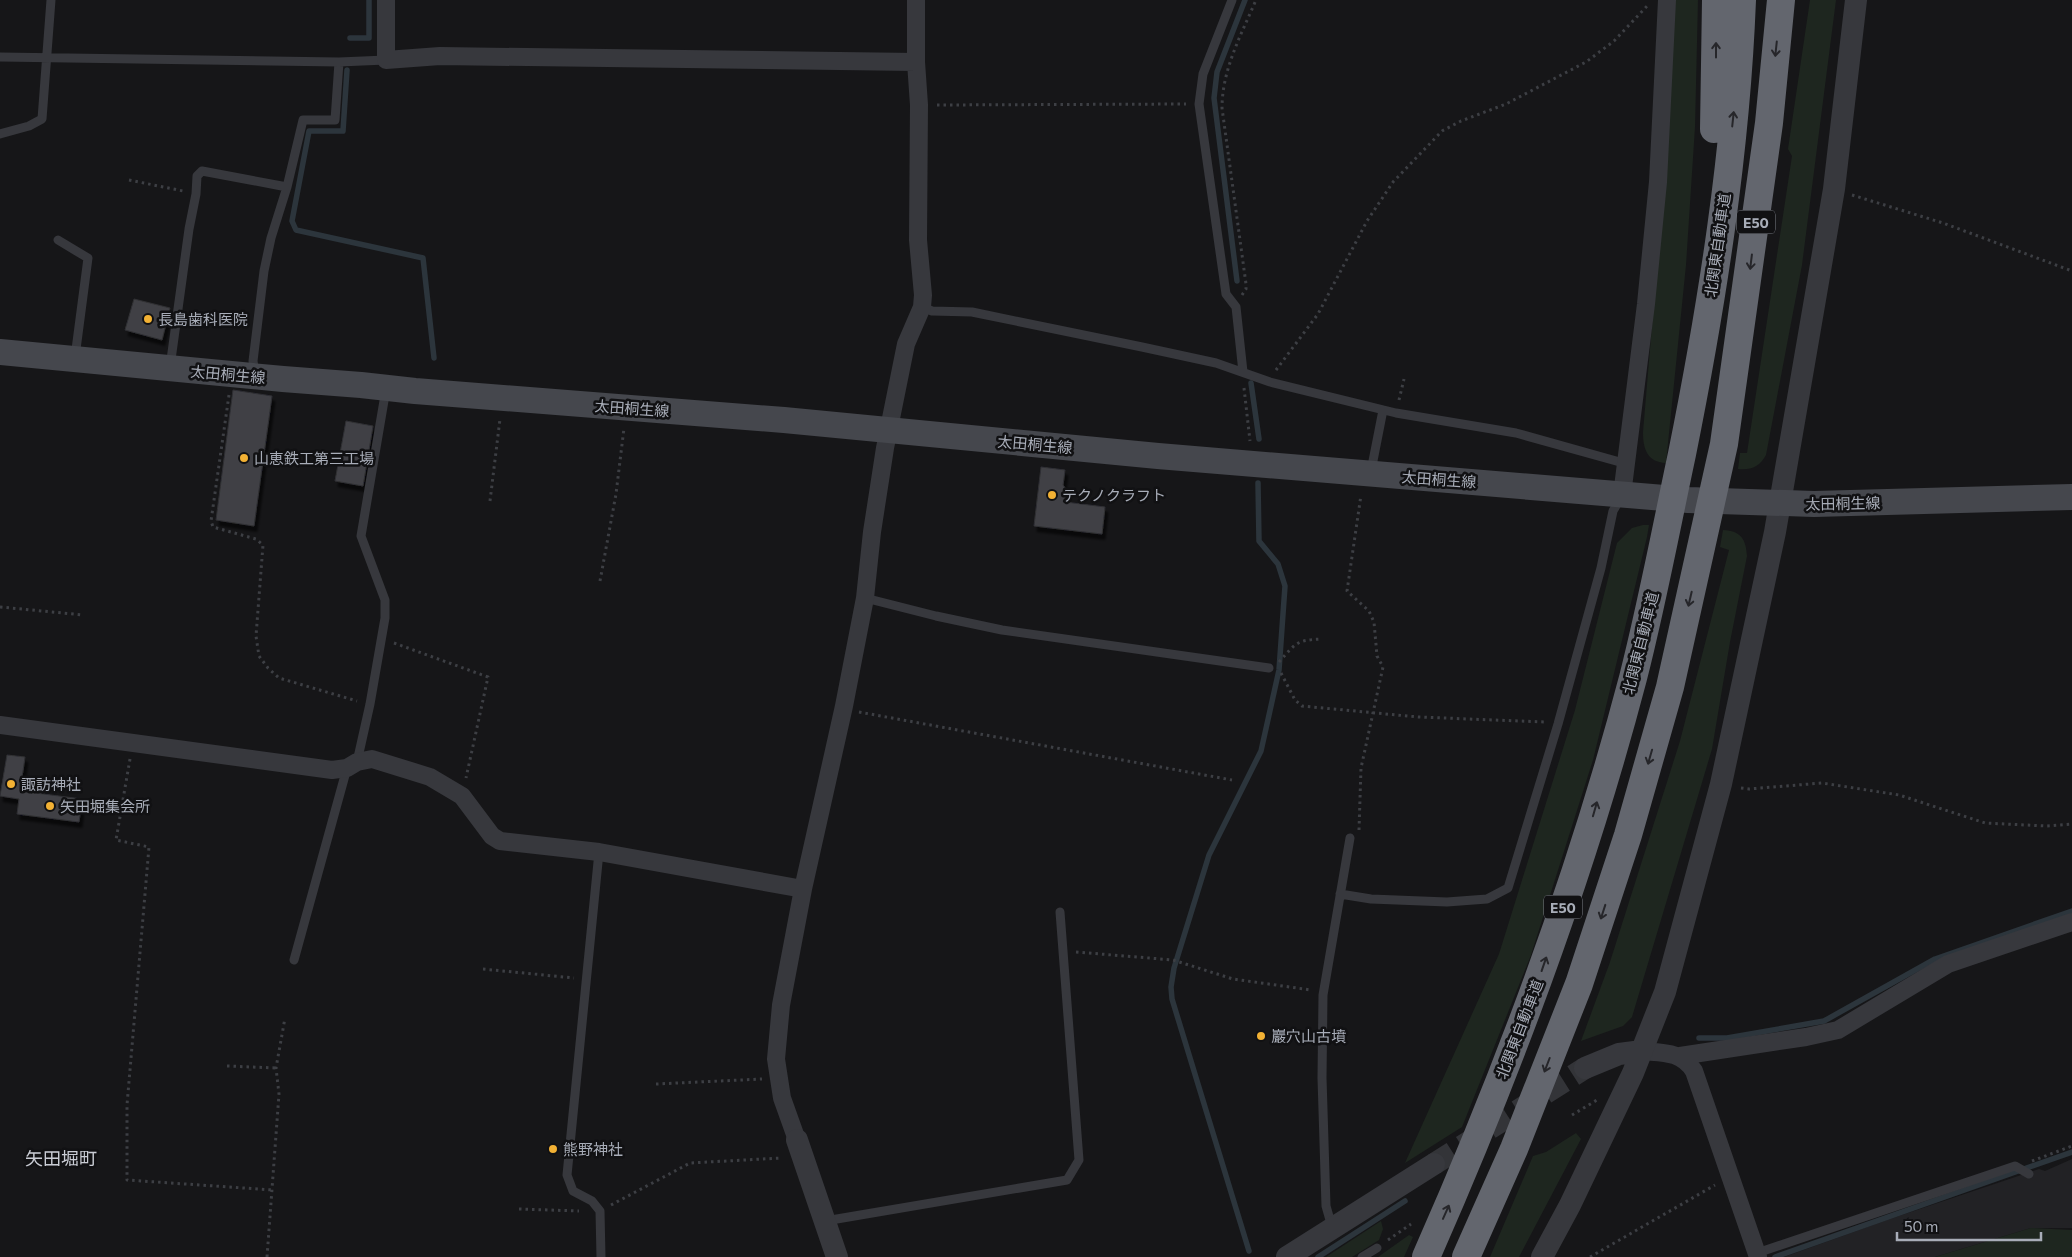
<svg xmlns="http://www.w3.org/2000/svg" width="2072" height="1257" font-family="Commissioner,'Noto Sans JP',sans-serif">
	<defs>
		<filter id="shadow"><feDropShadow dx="3" dy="5.5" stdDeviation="1" flood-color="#0009"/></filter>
	</defs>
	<rect width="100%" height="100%" fill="#161618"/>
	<!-- built -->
	<path fill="#222225" d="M2072 1159V1228H2031L1935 1257H1784L1887 1220 2039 1169 2045 1171Z"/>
	<!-- green -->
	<path fill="#1e261f" d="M1674 0H1698L1695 127 1686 265 1666 463C1647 462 1643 449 1643 432L1655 290Z
		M1810 0H1836L1802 265 1766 455C1759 467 1752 470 1738 469L1740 453H1747L1792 156 1788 149Z
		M1643 525H1649L1647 537 1593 760 1531 955 1462 1127 1405 1163 1499 954 1575 710 1617 543 1632 528Z
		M1723 530C1741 531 1746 539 1747 556L1730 642 1712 749 1632 1017 1623 1026 1581 1041 1610 962 1680 741 1729 550 1720 547Z
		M1576 1133 1581 1139 1519 1257H1490L1533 1156 1546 1152Z
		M1381 1221 1383 1229 1379 1240 1352 1257H1326Z
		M2031 1228 2072 1230V1257H1935Z
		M1409 1235 1413 1237 1404 1257H1378Z"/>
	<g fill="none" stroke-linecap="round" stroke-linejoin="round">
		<!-- stream -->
		<path stroke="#2c353c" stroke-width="5.5" d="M350 38H369V0
			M347 70 343 131H309L292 221 296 230 423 258 434 358
			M1237 281 1214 98 1217 72 1245 0
			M1251 383 1259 439
			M1699 1038H1727L1824 1021 1935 959 2072 911
			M1249 1251 1172 999 1171 987 1174 968 1209 855 1261 751 1279 670 1285 586 1278 564 1259 541 1258 483
			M1318 1257 1405 1201
			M1775 1257 2072 1152"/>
	</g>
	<!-- building -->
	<path fill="#404145" stroke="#303034" filter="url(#shadow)" d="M134 299 170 308 162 340 125 330Z
		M233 390 272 396 254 526 216 520Z
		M346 421 373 426 363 486 335 481Z
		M1041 467 1065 470 1063 485 1066 489 1065 502 1105 507 1102 534 1034 526Z
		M7 755 25 757 20 791 82 799 79 822 17 814 19 799 0 796Z"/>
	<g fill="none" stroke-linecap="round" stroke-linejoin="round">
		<!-- tertiary-tunnel -->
		<path stroke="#333438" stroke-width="22" stroke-dasharray="22 11" stroke-linecap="butt" d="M1434 1164 1585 1068"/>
		<!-- path -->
		<path stroke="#3d3f44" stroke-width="3" stroke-dasharray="2.5 4" stroke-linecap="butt" d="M937 105 1186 104
			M129 180 183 191
			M1852 195 1943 223 2072 271
			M1242 295 1246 289V284L1222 108C1222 70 1241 35 1256 0
			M1276 370 1318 314 1367 221 1393 182 1442 131 1461 121 1506 104 1586 62 1614 41 1649 4
			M1244 388 1250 441
			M229 395 211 521 213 527 256 539 263 545 256 636 259 656 268 668 279 678 357 701
			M1399 400 1404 379
			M490 501 500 419
			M600 581 616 494 624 428
			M0 607 84 615
			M394 643 488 677 466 778
			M1279 662C1296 643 1296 640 1322 639
			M1281 673 1295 700 1302 706 1418 717 1545 722
			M859 712 1232 780
			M130 759 116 840 149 847 127 1105V1180L273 1190
			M1741 788 1749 789 1822 783 1899 795 1985 823 2046 826 2072 824
			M1359 830 1361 768 1383 667 1377 656 1374 622 1369 611 1347 591 1361 495
			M1076 952 1173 960 1233 979 1311 990
			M483 969 574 978
			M227 1066 276 1068
			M656 1084 762 1079
			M1572 1115 1597 1100
			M2032 1161 2072 1146
			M611 1205 690 1163 781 1158
			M519 1209 579 1211
			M1388 1240 1411 1224
			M267 1257 279 1094 276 1068 285 1018
			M1590 1257 1715 1185"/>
		<!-- service -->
		<path stroke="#37383d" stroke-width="9" d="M1232 0 1203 74 1199 104 1226 294 1236 307 1243 372
			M0 57 339 62 386 60
			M0 134 29 126 42 119 51 0
			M58 240 88 258 75 357
			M922 307 932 311 972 312 1142 347 1216 363 1270 382 1396 413 1516 433 1627 464
			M170 367 189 229 196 194 197 176 202 171 287 187
			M255 374 253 361 264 271 271 238 287 187 303 120H335L339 62
			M1371 471 1383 410
			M865 598 936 616 1002 630 1269 668
			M357 762 370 704 385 618V600L361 536 386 389
			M599 852 567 1175 573 1191 592 1201 600 1211 601 1257
			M1340 894 1371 899 1447 902 1487 899 1508 888 1558 724 1601 568 1613 511 1620 499
			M294 960 347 768
			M825 1221 1067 1180 1079 1160 1060 912
			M1332 1227 1326 1206 1322 1078 1323 995 1350 838
			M1757 1253 2015 1166 2029 1174
			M1362 1257 1377 1248"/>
		<!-- minor -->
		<path stroke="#37383d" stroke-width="18" d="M386 0V60L440 56 916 62
			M1622 495 1646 304 1658 182 1667 0
			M0 725 332 770 347 768 357 762 372 759 430 777 462 796 492 836 500 841 599 852 803 889
			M1642 1051C1663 1053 1681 1051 1694 1071L1758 1257
			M1680 1056 1806 1037 1838 1030 1948 964 2072 922
			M797 1140 782 1098 776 1059 781 1005 803 889 844 706 865 598 872 532 885 448 906 344 922 307 923 295 918 240 919 105 916 62V0"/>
		<!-- tertiary -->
		<path stroke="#37383d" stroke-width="22" d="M1585 1068 1619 1054 1642 1051
			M797 1140 837 1257
			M1287 1257 1434 1164
			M1542 1257 1570 1205 1633 1073 1665 992 1721 784 1775 532 1834 189 1856 0"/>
		<!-- secondary -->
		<path stroke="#45474d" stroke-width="26" d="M0 352 283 379 361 385 415 391 784 420 1158 456 1688 500 1814 504 2072 497"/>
		<!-- motorway -->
		<path stroke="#63666e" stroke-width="28" d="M1714 129 1716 0
			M1426 1257C1509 1069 1581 876 1633 678 1652 604 1666 529 1682 454 1712 305 1736 153 1742 0
			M1466 1257 1514 1149 1579 984 1628 835 1670 687 1724 444 1769 123 1781 0"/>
	</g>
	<!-- one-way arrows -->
	<defs><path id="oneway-shaft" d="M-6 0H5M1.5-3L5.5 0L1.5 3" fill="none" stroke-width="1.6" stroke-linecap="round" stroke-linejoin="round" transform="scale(1.25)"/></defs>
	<g stroke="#26262a">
		<use href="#oneway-shaft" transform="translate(1776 49) rotate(96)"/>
		<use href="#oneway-shaft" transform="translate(1716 50) rotate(-90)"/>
		<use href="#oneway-shaft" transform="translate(1733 119) rotate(-84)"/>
		<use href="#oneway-shaft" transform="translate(1751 262) rotate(97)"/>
		<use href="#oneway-shaft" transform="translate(1690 599) rotate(103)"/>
		<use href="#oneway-shaft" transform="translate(1650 757) rotate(106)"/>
		<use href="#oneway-shaft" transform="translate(1595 809) rotate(-74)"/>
		<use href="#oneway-shaft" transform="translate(1603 912) rotate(108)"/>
		<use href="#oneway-shaft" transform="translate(1544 964) rotate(-71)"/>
		<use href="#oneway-shaft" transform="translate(1547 1065) rotate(111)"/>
		<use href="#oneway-shaft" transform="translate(1446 1212) rotate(-66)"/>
	</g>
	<!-- markers -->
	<g fill="#f2b134" stroke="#111113" stroke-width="2">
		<circle cx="148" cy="319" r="5"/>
		<circle cx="244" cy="458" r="5"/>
		<circle cx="1052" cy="495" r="5"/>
		<circle cx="11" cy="784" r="5"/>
		<circle cx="50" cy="806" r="5"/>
		<circle cx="1261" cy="1036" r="5"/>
		<circle cx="553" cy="1149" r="5"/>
	</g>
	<g text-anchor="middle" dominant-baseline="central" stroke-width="5" stroke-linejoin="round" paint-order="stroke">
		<!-- shield labels -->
		<g fill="#111113" stroke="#7b7e86" stroke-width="1">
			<rect x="1737" y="210.5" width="38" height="23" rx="4"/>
			<rect x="1544" y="895.5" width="38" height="23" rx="4"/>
		</g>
		<g font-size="14" font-weight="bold" fill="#a8adb8">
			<text x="1756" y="222">E50</text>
			<text x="1563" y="907">E50</text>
		</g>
		<!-- street labels -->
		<g font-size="15" fill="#a8adb8" stroke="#111113">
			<text transform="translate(1717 245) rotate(-82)">北関東自動車道</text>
			<text transform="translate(228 374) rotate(5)">太田桐生線</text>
			<text transform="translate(632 408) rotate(4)">太田桐生線</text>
			<text transform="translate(1035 444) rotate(5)">太田桐生線</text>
			<text transform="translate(1439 479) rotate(4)">太田桐生線</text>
			<text transform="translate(1843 503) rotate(-1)">太田桐生線</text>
			<text transform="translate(1640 643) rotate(-76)">北関東自動車道</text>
			<text transform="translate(1519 1029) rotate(-69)">北関東自動車道</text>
		</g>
		<!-- poi labels -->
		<g font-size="15" fill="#a8adb8" stroke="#111113" text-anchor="start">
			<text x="158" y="319">長島歯科医院</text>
			<text x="254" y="458">山恵鉄工第三工場</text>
			<text x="1062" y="495">テクノクラフト</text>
			<text x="21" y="784">諏訪神社</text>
			<text x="60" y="806">矢田堀集会所</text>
			<text x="1271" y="1036">巖穴山古墳</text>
			<text x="563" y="1149">熊野神社</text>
		</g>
		<!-- quarter labels -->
		<g font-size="18" fill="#c9ccd4" stroke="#111113">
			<text x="61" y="1158">矢田堀町</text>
		</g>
	</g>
	<!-- scale -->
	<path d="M1897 1232v8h144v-8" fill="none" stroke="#a8adb8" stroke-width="2.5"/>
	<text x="1904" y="1232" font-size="15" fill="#a8adb8" stroke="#111113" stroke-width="4" paint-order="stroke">50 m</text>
</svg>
